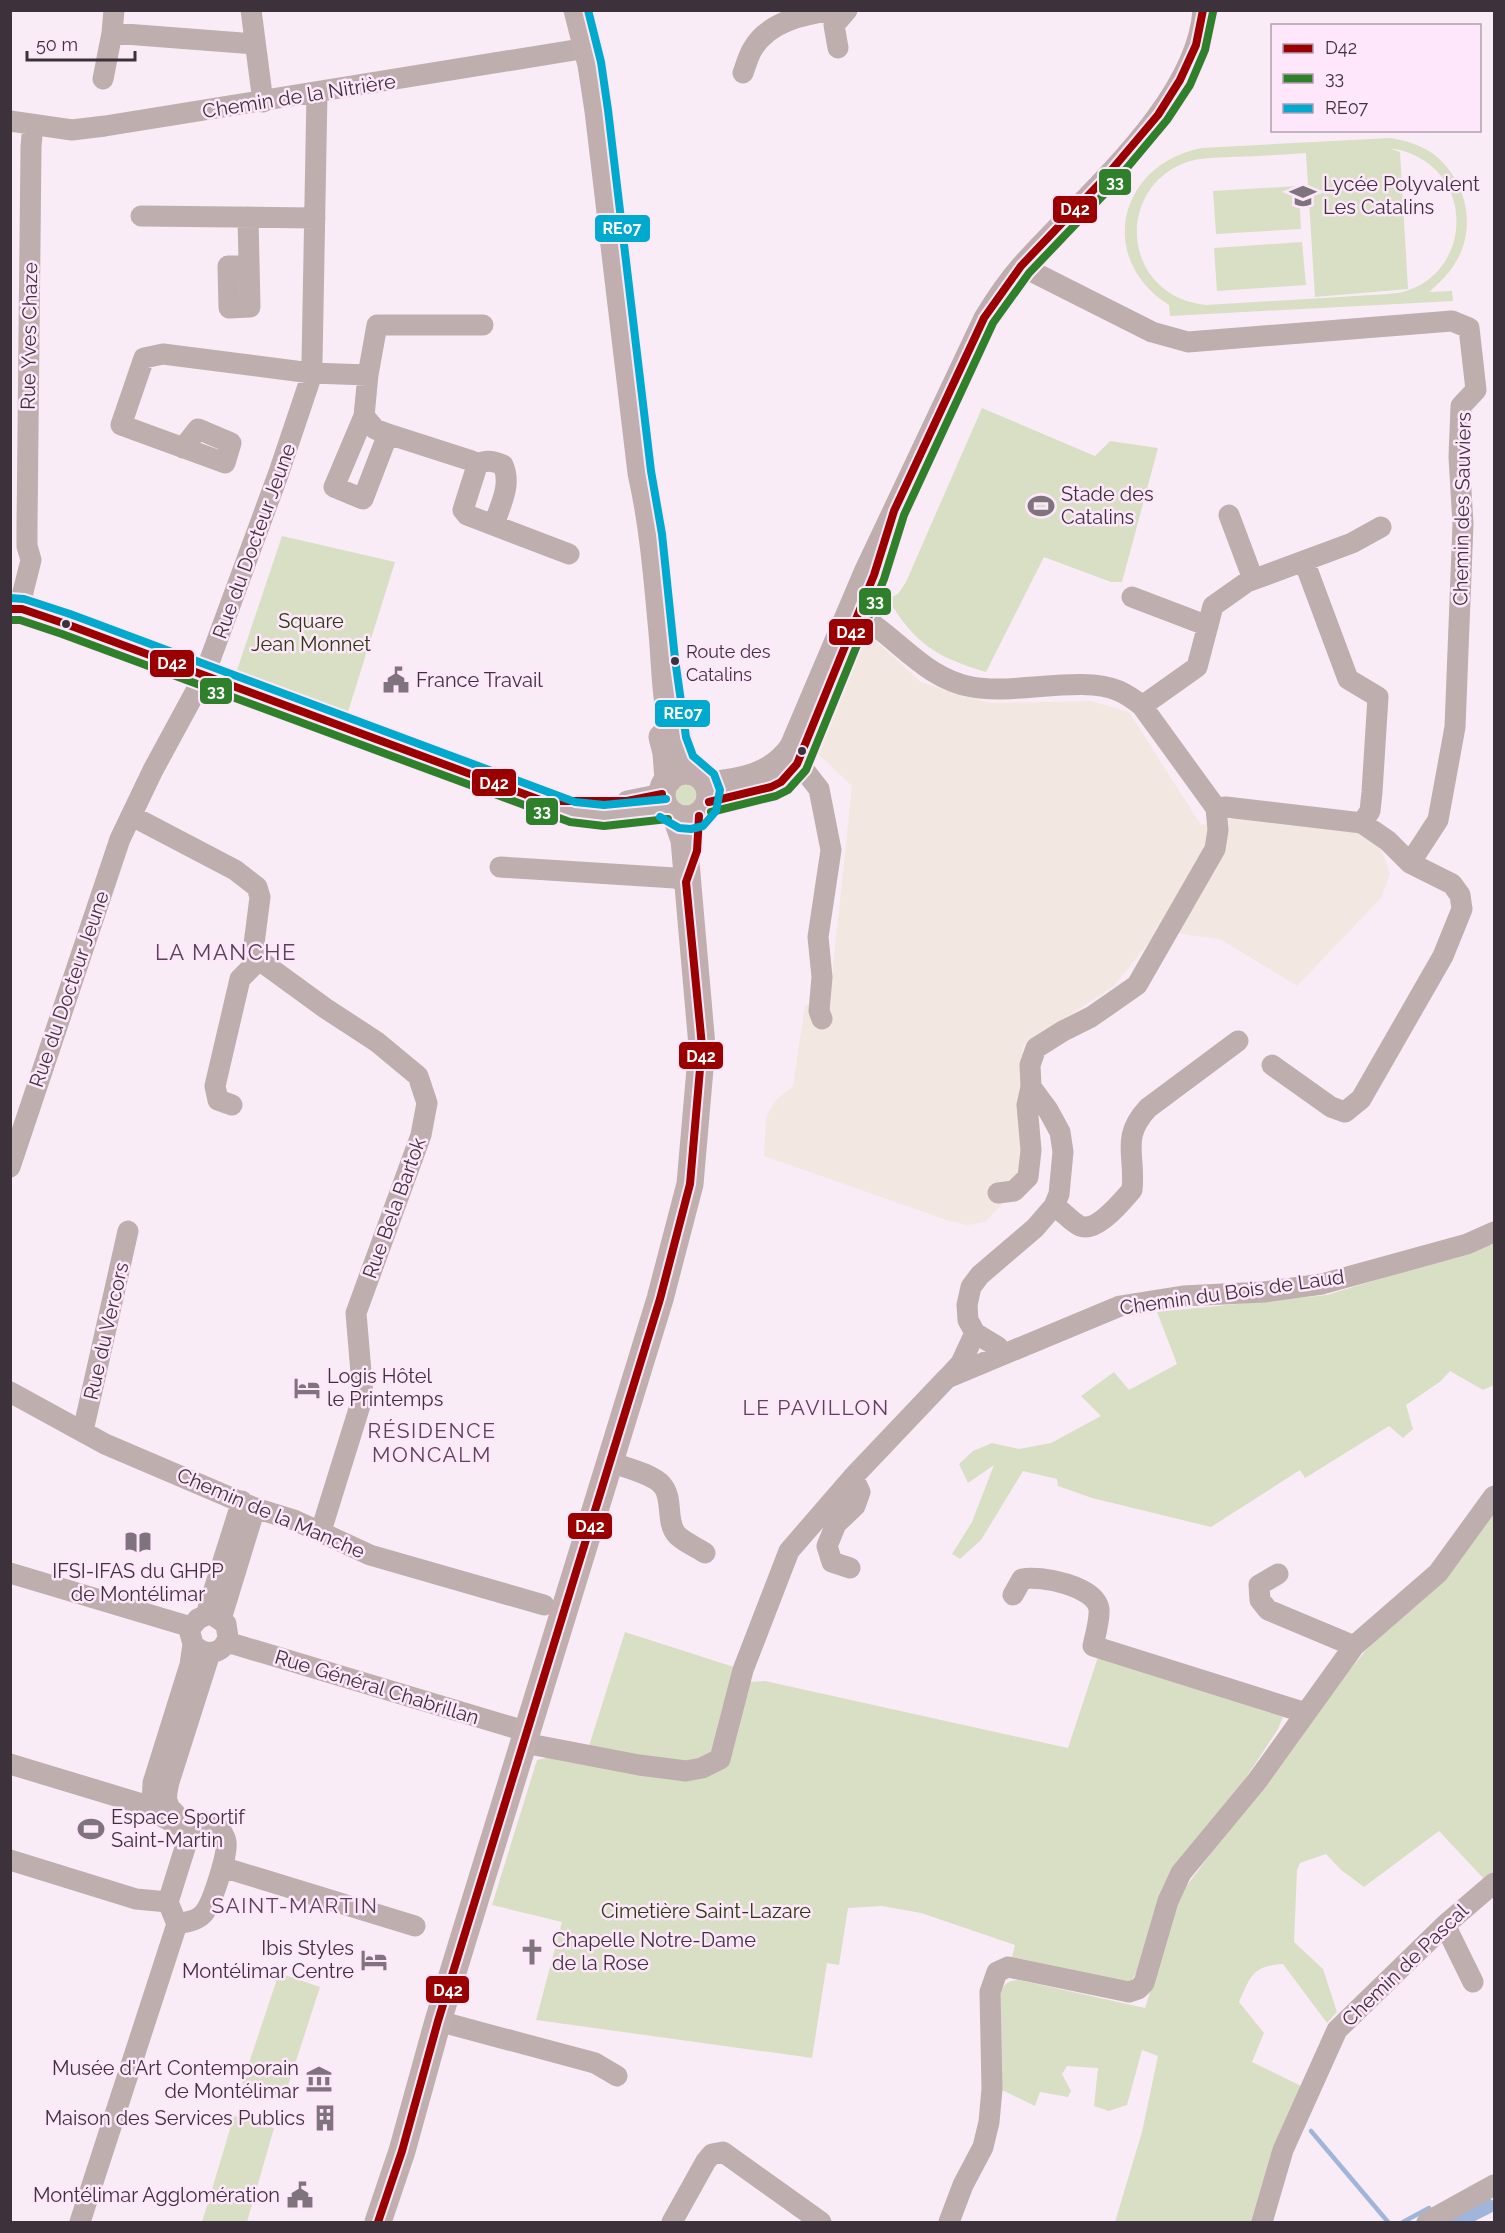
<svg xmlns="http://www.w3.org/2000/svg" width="1505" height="2233" font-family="Raleway,sans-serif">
	<rect width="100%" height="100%" fill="#f9ecf7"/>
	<!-- commercial -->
	<path fill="#f3e8e1" d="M871 636 921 682 960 695 991 703 1091 701 1129 712 1201 825 1247 816 1363 832 1381 848 1390 874 1381 898 1297 986 1220 939 1187 935 1158 925 1150 941 1114 986 1023 1046 1020 1115 1021 1184 985 1222 967 1225 949 1221 764 1156 766 1117 775 1101 793 1086 805 1005 829 1004 852 786 818 754 856 641Z"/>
	<!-- green -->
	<path fill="#d8dfc4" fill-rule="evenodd" d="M1390 138C1405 140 1425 146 1437 157 1468 184 1477 230 1454 265 1447 276 1438 284 1429 292L1452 291 1453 301 1170 316 1169 305C1096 259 1118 165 1201 148ZM1391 149C1404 149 1418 156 1429 164 1474 199 1462 274 1406 291 1401 293 1394 293 1388 294L1206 305C1192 303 1179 300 1167 291 1121 258 1129 186 1182 164 1198 157 1216 158 1232 157 1257 156 1282 155 1306 153L1315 297 1408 289 1400 152Z
		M1299 186 1301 229 1216 234 1213 191Z
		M1302 242 1306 285 1217 291 1214 248Z
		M982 408 1095 456 1110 441 1158 448 1122 582H1111L1044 557 986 672C936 657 915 644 888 599L898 594 906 582Z
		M282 536 395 562 347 715 236 673Z
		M675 796a12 12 0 1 1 24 0a12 12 0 1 1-24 0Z
		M1494 1244V1385L1483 1390 1450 1371 1441 1381 1406 1405 1413 1429 1403 1438 1389 1426 1305 1478 1300 1470 1211 1527 1092 1498 1058 1486 1057 1479 1023 1471 981 1540 960 1559 952 1554 972 1522 994 1465 968 1483 959 1464 973 1451 992 1443 1019 1449 1051 1443 1101 1416 1081 1396 1114 1372 1129 1390 1177 1364 1157 1312 1327 1295Z
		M1494 1508V1872L1485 1880 1439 1831 1364 1887 1341 1870 1326 1854 1300 1863 1297 1870 1294 1942 1323 1969 1337 2012 1327 2023 1283 1964C1252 1966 1251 1976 1239 2002L1264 2033 1252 2062 1303 2087 1256 2222H1115L1142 2132 1158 2056 1142 2050 1127 2105 1109 2111 1094 2106 1098 2068 1067 2066 1062 2074 1071 2091 1068 2097 1040 2092 1035 2106 1002 2090 998 1997C1003 1986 1006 1980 1019 1980L1145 2008 1179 1896 1333 1690 1377 1637Z
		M625 1632 737 1668 714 1748 708 1759 694 1764 588 1749Z
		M1099 1654 1283 1717 1278 1729 1240 1787 1130 1984 1012 1957 1015 1945 921 1913 882 1906 848 1908 839 1965 827 1963 812 2058 536 2020 562 1922 492 1905 537 1760 551 1757 696 1780 718 1770 750 1682 765 1681 1068 1748Z
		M279 1973 320 1987 284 2098 242 2084Z
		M234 2116 274 2128 247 2222H202Z"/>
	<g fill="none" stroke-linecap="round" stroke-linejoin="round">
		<!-- stream -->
		<path stroke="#9fb5dc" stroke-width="4.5" d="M1311 2131 1388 2222
			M1403 2222 1429 2208"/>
		<!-- canal -->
		<path stroke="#9fb5dc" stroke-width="15" d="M1456 2222 1488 2206"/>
		<!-- minor -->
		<path stroke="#beaead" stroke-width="21" d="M114 10 112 33 255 44
			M251 10 263 102
			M838 48 834 25 847 10
			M743 73C746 65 748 57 752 50 768 21 805 14 835 10
			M103 79 112 33
			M10 121 72 130 105 126 587 48
			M141 216 315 218
			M248 217 250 307 229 308 228 266H249
			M1021 266 1152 332 1188 342 1452 321 1469 328 1476 390 1461 406 1459 457 1463 524 1455 727 1438 820 1410 863
			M368 375 364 416 334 487 363 499 388 434
			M364 416 375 429 388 434 472 461 476 469 463 510 467 515 569 554
			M183 448 198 429 231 443 225 463 121 425 144 358 163 354 311 373 368 375 377 325H483
			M474 465C485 460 492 460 503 465 512 485 500 505 494 525
			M1229 515 1253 579
			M1304 561 1348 679 1378 697 1372 792 1370 811 1362 823
			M1132 597 1208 626
			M10 609H22L66 624 572 812 604 816 667 809
			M22 609 23 592 31 560 27 546V528L31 146 33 125
			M848 610C894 630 920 678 972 687 1015 695 1082 675 1119 691 1128 695 1135 700 1142 706L1216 808 1218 830 1215 849 1137 985 1091 1017 1063 1031 1036 1048 1030 1065 1031 1087 1048 1110 1060 1132 1063 1152 1059 1194 1054 1206 1035 1228 980 1275 971 1287 967 1305 968 1320 975 1333 998 1347 1002 1354
			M1142 706 1197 667 1213 606 1247 582 1352 543 1381 527
			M785 763 797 764 801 766 819 789 831 850 818 937 822 977 819 1011 822 1019
			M707 782C739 779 771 774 790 746L864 572 984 318C995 300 1007 282 1021 266 1080 199 1197 104 1203 10
			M627 801 662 794
			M709 802C728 798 767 792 781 782 798 770 805 749 812 730
			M1216 808 1226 807 1362 823 1388 841 1410 863 1452 884 1460 895 1462 909 1443 956 1361 1099 1345 1112 1331 1107 1272 1065
			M132 816 235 870 257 887 260 897 254 944 259 960 325 1008 377 1042 418 1076 427 1103 421 1135 356 1313 363 1396 321 1531
			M500 867 675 878 686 882
			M232 1105 218 1100 215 1086 240 979 259 960
			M10 1167 120 839 153 770 204 676 278 475 309 383 312 362 317 93
			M998 1193 1014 1191 1028 1177 1031 1150 1027 1105 1031 1087
			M1054 1206C1063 1211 1071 1222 1080 1226 1097 1233 1122 1201 1132 1190 1136 1155 1120 1138 1148 1108L1238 1041
			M950 1375 961 1363 975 1333
			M10 1392 105 1444 255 1508 294 1520 370 1555 544 1605
			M83 1431 128 1231
			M610 1462C624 1467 653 1474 662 1485 674 1498 665 1522 677 1535 684 1542 696 1547 705 1553
			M850 1568 832 1562 827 1546 836 1524 855 1506 860 1492 853 1477
			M10 1573 191 1627
			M1278 1574 1259 1585 1260 1600 1268 1610 1354 1646
			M1013 1595 1022 1579C1041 1575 1095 1586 1099 1609 1100 1620 1095 1636 1093 1646L1306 1713
			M206 1615 242 1501
			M221 1619 255 1508
			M227 1642 528 1732
			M524 1743 639 1765 686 1771 702 1768 720 1759 743 1670 789 1551 853 1477 947 1378 1120 1306 1183 1296 1264 1292 1322 1284 1467 1244 1494 1232
			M10 1764 152 1807
			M175 1813C164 1805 166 1795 169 1782L210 1653
			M204 1825 220 1829C222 1832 226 1838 226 1842 228 1854 212 1905 203 1914 197 1921 186 1922 177 1924L168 1902 189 1835 197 1827Z
			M189 1835 187 1830 159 1815 152 1807 153 1783 190 1665 193 1644 190 1633 191 1627 198 1619 206 1615H213L226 1624 228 1638C222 1655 205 1657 193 1644
			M10 1860 136 1899 168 1902
			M222 1867 415 1926
			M1445 1925 1473 1982
			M438 2021 595 2063 617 2076
			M80 2222 177 1924
			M672 2222 706 2161 712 2154 723 2152 821 2222
			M949 2222 963 2185 983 2147 989 2122 992 2089 990 1992 997 1972 1008 1967 1129 1992 1138 1989 1144 1983 1168 1901 1181 1873 1257 1781 1354 1646 1438 1573 1494 1496
			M1262 2222 1283 2150 1337 2030 1445 1925 1494 1883
			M1427 2222 1494 2185"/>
		<!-- major -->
		<path stroke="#c1afb0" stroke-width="27" d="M577 10 591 65 598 111 641 473C653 526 657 579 662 633 666 674 664 738 691 771
			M662 737 666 753 668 780
			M662 795a24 24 0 1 1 48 0a24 24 0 1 1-48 0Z
			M378 2222 402 2151 438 2021 660 1299 690 1184 702 1046 684 840 676 817"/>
		<!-- bus-1 casing -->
		<g stroke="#fee7fb" stroke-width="12">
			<path id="bus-1" d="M10 609H22L66 624 543 801H627L662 794
				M709 802 771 787 781 782 797 764 874 575 894 511 984 318 1021 266 1103 180 1158 115 1180 80 1196 45 1203 10
				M378 2222 402 2151 438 2021 660 1299 690 1184 702 1046 686 882 697 851 699 816"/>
		</g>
		<!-- bus-2 casing -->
		<g stroke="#fee7fb" stroke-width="12">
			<path id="bus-2" d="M10 620H20L62 634 570 822 604 826 668 819
				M711 812 776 796 788 790 806 770 884 579 904 515 993 323 1029 273 1111 187 1167 120 1190 85 1205 50 1213 12"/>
		</g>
		<!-- bus-3 casing -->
		<g stroke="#fee7fb" stroke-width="12">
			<path id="bus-3" d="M588 10 601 62 608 110 651 471 662 534 675 659 686 737 693 756 714 774 720 790 716 811 703 826 691 829 679 828 660 817
				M10 598 24 599 70 614 575 802 604 805 666 799"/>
		</g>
		<!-- bus-1 -->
		<use href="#bus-1" stroke="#9b0000" stroke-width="8"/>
		<!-- bus-2 -->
		<use href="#bus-2" stroke="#2f802b" stroke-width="8"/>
		<!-- bus-3 -->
		<use href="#bus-3" stroke="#00a9ce" stroke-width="8"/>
	</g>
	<!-- icons -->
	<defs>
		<g id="school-bare" transform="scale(2.07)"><path d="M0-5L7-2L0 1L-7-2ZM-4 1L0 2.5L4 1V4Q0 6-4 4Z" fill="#7f737d" stroke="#fee7fb" stroke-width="2.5" paint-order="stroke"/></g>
		<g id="stadium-bare" transform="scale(2.07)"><path d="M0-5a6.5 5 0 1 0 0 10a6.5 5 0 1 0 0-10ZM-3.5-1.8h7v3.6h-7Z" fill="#7f737d" stroke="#fee7fb" stroke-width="2.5" paint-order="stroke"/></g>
		<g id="civic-bare" transform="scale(2.07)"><path d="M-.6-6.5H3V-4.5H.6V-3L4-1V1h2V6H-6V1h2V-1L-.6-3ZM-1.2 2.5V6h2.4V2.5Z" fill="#7f737d" stroke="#fee7fb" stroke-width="2.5" paint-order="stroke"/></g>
		<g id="hotel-bare" transform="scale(2.07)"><path d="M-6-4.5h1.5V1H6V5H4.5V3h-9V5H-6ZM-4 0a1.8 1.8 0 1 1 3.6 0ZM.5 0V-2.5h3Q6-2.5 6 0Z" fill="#7f737d" stroke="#fee7fb" stroke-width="2.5" paint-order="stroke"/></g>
		<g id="library-bare" transform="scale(2.07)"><path d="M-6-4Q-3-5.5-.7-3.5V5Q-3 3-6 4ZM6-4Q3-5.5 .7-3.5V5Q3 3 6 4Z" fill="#7f737d" stroke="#fee7fb" stroke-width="2.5" paint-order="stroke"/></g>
		<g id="church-bare" transform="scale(2.07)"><path d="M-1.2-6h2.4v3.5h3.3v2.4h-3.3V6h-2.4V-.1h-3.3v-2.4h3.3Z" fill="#7f737d" stroke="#fee7fb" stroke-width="2.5" paint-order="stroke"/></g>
		<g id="museum-bare" transform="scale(2.07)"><path d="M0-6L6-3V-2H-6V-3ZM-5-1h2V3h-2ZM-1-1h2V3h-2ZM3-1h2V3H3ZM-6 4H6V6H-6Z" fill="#7f737d" stroke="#fee7fb" stroke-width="2.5" paint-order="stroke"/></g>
		<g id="building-bare" transform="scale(2.07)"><path d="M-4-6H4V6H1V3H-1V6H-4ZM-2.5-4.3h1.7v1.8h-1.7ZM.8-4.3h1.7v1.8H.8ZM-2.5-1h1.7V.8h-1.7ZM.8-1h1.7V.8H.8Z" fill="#7f737d" stroke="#fee7fb" stroke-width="2.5" paint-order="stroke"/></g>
	</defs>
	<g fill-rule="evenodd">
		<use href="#school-bare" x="1303" y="196"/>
		<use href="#stadium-bare" x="1041" y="506"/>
		<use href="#civic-bare" x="396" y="680"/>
		<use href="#hotel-bare" x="307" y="1388"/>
		<use href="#library-bare" x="138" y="1542"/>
		<use href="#stadium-bare" x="91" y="1829"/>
		<use href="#church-bare" x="532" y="1952"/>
		<use href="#hotel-bare" x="374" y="1960"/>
		<use href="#museum-bare" x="319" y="2079"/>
		<use href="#building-bare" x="325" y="2118"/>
		<use href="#civic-bare" x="300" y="2195"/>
	</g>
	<!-- markers -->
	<g fill="#3d323c" stroke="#fee7fb" stroke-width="2">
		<circle cx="66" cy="624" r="5"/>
		<circle cx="675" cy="661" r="5"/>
		<circle cx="802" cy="751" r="5"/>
	</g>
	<g text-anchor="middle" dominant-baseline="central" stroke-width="5" stroke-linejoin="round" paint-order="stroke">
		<!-- bus labels -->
		<g font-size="18" fill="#3d323c" stroke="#fee7fb" text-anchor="start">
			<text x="686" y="651">Route des<tspan x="686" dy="23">Catalins</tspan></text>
		</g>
		<!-- street labels -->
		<g font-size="20" fill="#3d323c" stroke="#fee7fb">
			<text transform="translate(299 96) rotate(-9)">Chemin de la Nitrière</text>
			<text transform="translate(29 336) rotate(-89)">Rue Yves Chaze</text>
			<text transform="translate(1462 509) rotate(-89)">Chemin des Sauviers</text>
			<text transform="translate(254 541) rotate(-70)">Rue du Docteur Jeune</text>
			<text transform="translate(69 989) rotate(-71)">Rue du Docteur Jeune</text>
			<text transform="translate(394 1208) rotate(-70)">Rue Bela Bartok</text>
			<text transform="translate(1232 1292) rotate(-8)">Chemin du Bois de Laud</text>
			<text transform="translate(106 1331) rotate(-77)">Rue du Vercors</text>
			<text transform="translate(271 1513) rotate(23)">Chemin de la Manche</text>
			<text transform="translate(377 1687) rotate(17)">Rue Général Chabrillan</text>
			<text transform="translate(1405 1965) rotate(-44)">Chemin de Pascal</text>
		</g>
		<!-- poi labels -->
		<g font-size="20" fill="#3d323c" stroke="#fee7fb" text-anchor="start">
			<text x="1323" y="184">Lycée Polyvalent<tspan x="1323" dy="23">Les Catalins</tspan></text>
			<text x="1061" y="494">Stade des<tspan x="1061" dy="23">Catalins</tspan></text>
			<text x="416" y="680">France Travail</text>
			<text x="327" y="1376">Logis Hôtel<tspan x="327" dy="23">le Printemps</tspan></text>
			<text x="138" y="1571" text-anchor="middle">IFSI-IFAS du GHPP<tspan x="138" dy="23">de Montélimar</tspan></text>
			<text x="111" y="1817">Espace Sportif<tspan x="111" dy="23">Saint-Martin</tspan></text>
			<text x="552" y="1940">Chapelle Notre-Dame<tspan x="552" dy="23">de la Rose</tspan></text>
			<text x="354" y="1948" text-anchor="end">Ibis Styles<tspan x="354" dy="23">Montélimar Centre</tspan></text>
			<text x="299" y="2068" text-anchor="end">Musée d'Art Contemporain<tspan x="299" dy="23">de Montélimar</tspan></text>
			<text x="305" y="2118" text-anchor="end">Maison des Services Publics</text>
			<text x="280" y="2195" text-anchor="end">Montélimar Agglomération</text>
		</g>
		<!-- park labels -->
		<g font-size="20" fill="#2b3a0e" stroke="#fee7fb">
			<text x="311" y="621">Square<tspan x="311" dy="23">Jean Monnet</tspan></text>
			<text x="706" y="1911">Cimetière Saint-Lazare</text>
		</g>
		<!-- neighbourhood labels -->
		<g font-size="21" letter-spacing="1.5" fill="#594358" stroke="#fee7fb">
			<text x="816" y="1407">LE PAVILLON</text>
			<text x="432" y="1430">RÉSIDENCE<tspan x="432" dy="24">MONCALM</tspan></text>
			<text x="295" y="1905">SAINT-MARTIN</text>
		</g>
		<!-- quarter labels -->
		<g font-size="22" letter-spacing="1.5" fill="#594358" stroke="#fee7fb">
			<text x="226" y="952">LA MANCHE</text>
		</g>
	</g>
	<g stroke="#fee7fb" stroke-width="2">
		<rect x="1098" y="168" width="34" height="28" rx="6" fill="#2f802b"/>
		<rect x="1052" y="195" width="46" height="29" rx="6" fill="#9b0000"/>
		<rect x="594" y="214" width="57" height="29" rx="6" fill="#00a9ce"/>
		<rect x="858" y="587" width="34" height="29" rx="6" fill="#2f802b"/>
		<rect x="828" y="618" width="46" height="28" rx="6" fill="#9b0000"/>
		<rect x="149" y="649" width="46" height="29" rx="6" fill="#9b0000"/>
		<rect x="199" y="677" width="34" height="28" rx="6" fill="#2f802b"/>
		<rect x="654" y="699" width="57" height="29" rx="6" fill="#00a9ce"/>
		<rect x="471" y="768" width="46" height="29" rx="6" fill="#9b0000"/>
		<rect x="525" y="797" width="34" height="29" rx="6" fill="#2f802b"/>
		<rect x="678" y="1041" width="46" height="29" rx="6" fill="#9b0000"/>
		<rect x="567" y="1512" width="46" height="28" rx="6" fill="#9b0000"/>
		<rect x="425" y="1975" width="45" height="29" rx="6" fill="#9b0000"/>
	</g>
	<g font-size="16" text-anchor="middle" font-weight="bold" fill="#fff">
		<text x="1115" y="188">33</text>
		<text x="1075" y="215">D42</text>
		<text x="622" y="234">RE07</text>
		<text x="875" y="607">33</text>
		<text x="851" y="638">D42</text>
		<text x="172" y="669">D42</text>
		<text x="216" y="697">33</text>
		<text x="683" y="719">RE07</text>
		<text x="494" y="789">D42</text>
		<text x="542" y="817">33</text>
		<text x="701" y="1062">D42</text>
		<text x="590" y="1532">D42</text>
		<text x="448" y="1996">D42</text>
	</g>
	<!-- border -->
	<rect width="1505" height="2233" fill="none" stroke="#3d323c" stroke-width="24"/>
	<!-- legend -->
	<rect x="1271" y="24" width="210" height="108" fill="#fee7fb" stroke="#b19faf" stroke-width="1.5"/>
	<rect x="1283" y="44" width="30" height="9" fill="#9b0000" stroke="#b19faf" stroke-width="1.5"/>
	<text x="1325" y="54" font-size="18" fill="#3d323c">D42</text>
	<rect x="1283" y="74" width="30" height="9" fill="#2f802b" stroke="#b19faf" stroke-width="1.5"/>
	<text x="1325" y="84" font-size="18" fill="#3d323c">33</text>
	<rect x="1283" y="104" width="30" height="9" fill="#00a9ce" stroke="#b19faf" stroke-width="1.5"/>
	<text x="1325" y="114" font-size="18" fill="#3d323c">RE07</text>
	<!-- scale -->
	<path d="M27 51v9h108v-9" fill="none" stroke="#3d323c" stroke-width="3"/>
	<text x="36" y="51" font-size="18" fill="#3d323c" stroke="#fee7fb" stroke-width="4.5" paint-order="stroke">50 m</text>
</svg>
